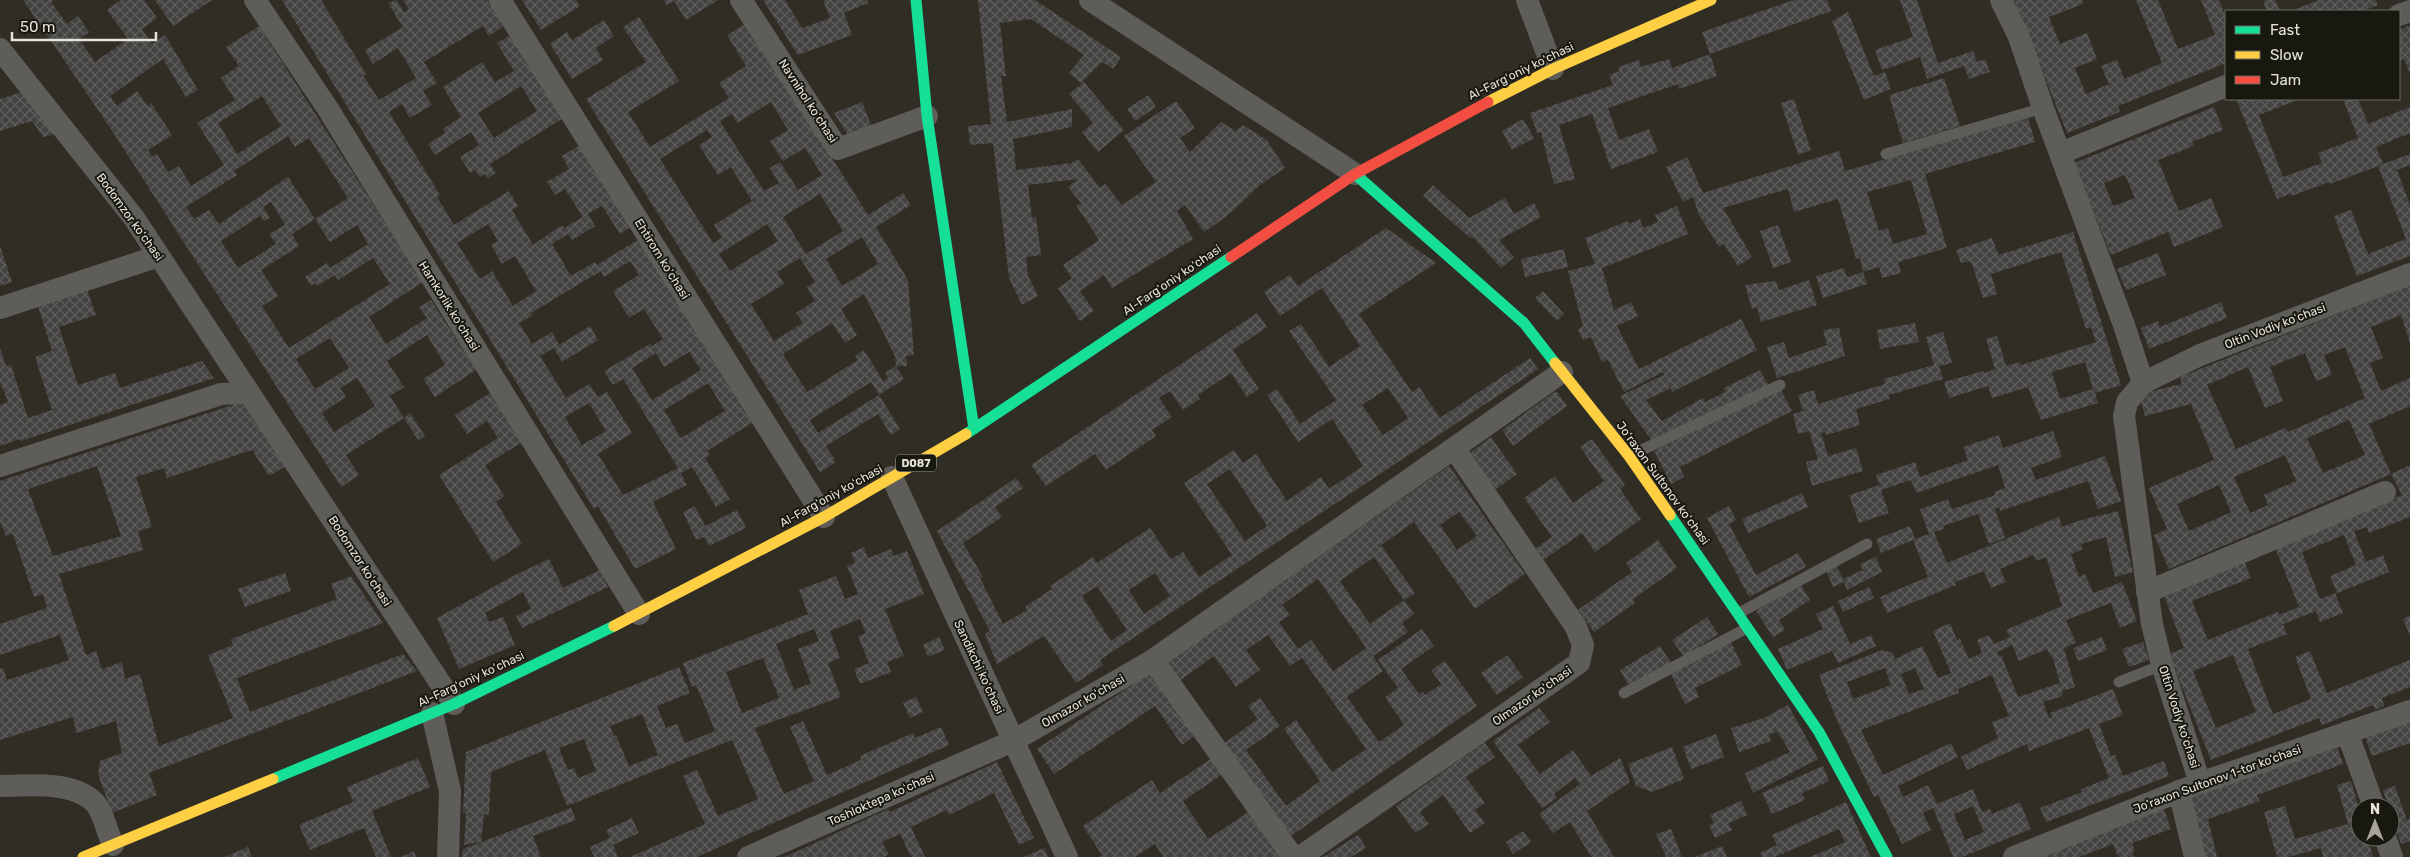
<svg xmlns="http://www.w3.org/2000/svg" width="2410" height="857" font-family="Rubik,sans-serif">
	<defs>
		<pattern id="building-cross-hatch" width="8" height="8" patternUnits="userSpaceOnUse" patternTransform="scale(1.25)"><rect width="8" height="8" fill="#444342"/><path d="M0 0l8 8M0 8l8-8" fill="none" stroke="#5f5e5d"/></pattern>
	</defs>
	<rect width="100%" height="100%" fill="#2f2d24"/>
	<!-- building -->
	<path fill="url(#building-cross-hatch)" fill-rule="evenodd" d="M23 0H54L51 2 67 24 78 16 89 32 79 39 95 62 128 39 107 10 121 0H144L157 18 142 29 152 44 165 35 198 90 186 97 163 59 110 96 117 106 137 91 148 106 151 103 172 135 148 150 153 157 157 154 168 172 179 166 191 186 224 165 197 123 235 100 221 78 239 66 226 47 259 26 423 282 369 317 386 344 427 318 419 307 431 300 476 370 435 397 423 379 445 365 427 335 387 361 404 387 390 396 404 418 346 455 359 475 341 487 111 129ZM262 96 281 126 237 154 218 123ZM288 136 295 147 309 138 348 198 315 219 330 242 357 225 368 244 330 268 327 263 305 277 311 286 316 283 317 286 335 275 338 280 373 258 390 284 289 348 262 306 278 296 261 270 299 246 292 234 315 219 288 177 219 224 209 210 194 219 186 207 237 175 234 171ZM271 202 285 225 269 234 276 244 238 268 221 241 260 216 264 221 270 218 263 207ZM330 338 349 368 315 389 296 359ZM357 378 375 406 334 432 322 413 346 397 340 388Z
		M155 0H212L173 26Z
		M282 0H321L366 74 363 75 379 100 416 78 398 48 373 64 365 50 403 27 388 3 396 0 404 12 409 9 403 0H488L504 26 489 36 483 26 424 62 437 83 423 91 432 105 410 118 402 104 389 112 440 195 437 197 454 225 509 191 518 206 512 210 533 245 562 225 564 228 583 217 565 189 555 195 547 182 569 169 562 156 580 145 631 227 620 234 602 206 588 214 595 226 572 240 568 234 552 244 571 276 595 262 597 265 639 239 752 423 707 451 710 455 705 458 730 499 716 507 692 467 681 473 687 485 653 502 676 549 635 569 598 506 594 509ZM488 224 498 241 491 245 502 264 515 256 536 291 513 306 492 271 480 279 457 243ZM630 261 639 275 613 291 629 318 644 309 663 339 652 346 650 344 604 371 613 385 623 379 678 468 623 495 598 454 632 433 607 392 598 397 589 384 566 398 540 356 554 348 562 362 598 340 590 326 559 345 552 332 532 344 519 323 533 315 531 313 601 271 604 277ZM689 352 701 370 652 400 632 368 656 353 664 367ZM708 383 725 411 681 438 664 410ZM589 403 606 431 582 445 565 417Z
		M522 0H576L580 6 541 30Z
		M663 0H718L686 20 674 1 667 5Z
		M763 0H785L802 28 830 18 823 0H868V3L844 13 852 35 798 55Z
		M978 0H1035L1121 57 1113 69 1102 62 1081 83 1069 73 1084 55 1031 19 1000 23 1006 76H1001L1007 122 1072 109V127L1013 139 1016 170 1072 163 1078 159 1100 188 1105 184 1122 205 1156 182 1124 136 1176 101 1195 128 1180 138 1190 152 1221 122 1236 131 1243 125 1267 140 1285 168 1260 185 1226 217 1204 232 1185 205 1177 211 1193 239 1112 288 1104 275 1080 291 1094 311 1080 321 1058 288 1072 278 1063 265 1099 240 1076 205 1081 203 1068 187 1078 179 1028 185 1032 218 1036 217 1041 255 1026 257 1028 276 1038 296 1022 305 1009 278 993 143 970 145 968 126 991 124Z
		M1794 0H1827L1831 11 1710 54 1702 32Z
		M1900 0H1917L1938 63 1973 51 1977 62 1985 59 1990 72 1969 79 1964 66 1927 79 1920 57 1882 70 1875 50 1913 37Z
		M2014 0H2082L2083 4 2049 17 2060 44 2087 33 2097 59 2075 68 2086 94 2109 84 2101 66 2117 60 2124 79 2162 63 2136 0H2158L2178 49 2215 35 2201 0H2219L2226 18V63L2118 106 2120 112 2067 133Z
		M2267 0H2275L2280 11H2267L2263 1Z
		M2319 0H2376L2378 5 2362 11H2291Z
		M1848 12 1874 76 1885 72 1891 89 1864 100 1832 21Z
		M639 17 679 81 628 112 650 147 729 98 719 83 746 66 727 35 747 23 868 215 903 193 911 205 876 227 908 280 914 355 906 356 907 366H896L895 356 864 294 841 309 857 335 845 343 832 323 783 354 807 392 858 360 855 356 864 350 883 381 888 378 885 373 896 366 904 379 879 395 900 429 891 435 878 414 826 446 836 462 820 472 586 99 646 62 623 27ZM771 102 788 130 770 141 783 161 805 148 822 175 798 190 780 162 770 168 779 183 764 191 720 121 732 114 737 123ZM707 130 712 137 699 145 718 175 731 167 752 201 714 225 722 238 713 243 660 159ZM820 194 843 231 806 254 783 217ZM767 224 778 241 730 271 719 254ZM862 237 878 264 842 286 826 259ZM800 258 815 282 807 287 815 301 796 313 803 323 774 341 751 304 784 284 777 272ZM871 382 879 395 818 433 810 420Z
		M604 20 614 36 596 48 603 60 572 79 550 44 567 32 572 40Z
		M2410 25V73L2404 59 2399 61V30Z
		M511 35 563 118 490 164 496 173 488 178 485 174 480 177 475 170 470 173 460 157 479 145 471 132 435 155 428 144 445 133 443 129 461 117 443 87 482 62 495 82 514 71 497 43ZM521 86 537 111 494 138 478 113Z
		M1710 54 1717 76 1679 89 1678 84 1608 108 1619 140 1649 129 1658 152 1611 169 1592 114 1559 125 1575 179 1554 184 1541 132 1537 133 1530 113 1613 85 1609 75 1620 71 1618 67 1639 60 1641 67 1669 59 1672 68Z
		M1944 78 1960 126 1903 143 1889 95Z
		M1084 82 1124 130 1098 152 1082 132 1093 123 1069 94Z
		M25 91 55 134 43 137 32 121 0 131V99Z
		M1148 95 1156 107 1135 121 1127 109Z
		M1794 99 1811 150 1798 155 1781 103Z
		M2236 99H2300L2259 115 2283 177 2322 163 2318 153 2358 138 2343 99H2358L2368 124 2410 107V133L2376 147 2383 164 2410 154V165L2397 170 2410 205V256L2357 276 2334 216 2351 210 2368 254 2406 239 2378 166 2330 184 2329 182 2291 196 2290 194 2277 199Z
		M862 102 873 130 850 138 834 113Z
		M2214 107 2223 130 2192 142 2194 146 2158 160 2179 211 2211 198 2223 227 2174 247 2168 232 2111 255 2074 163ZM2125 175 2135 198 2113 206 2104 183Z
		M2028 118 2035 142 1925 174 1947 248 1898 262 1901 273 1882 278 1879 267 1863 272 1867 284 1823 298 1816 276 1844 268 1847 277 1863 272 1860 258 1856 259 1838 199 1794 212 1788 189 1723 208 1752 257 1738 266 1724 244 1719 247 1699 215 1693 197 1683 202 1666 167 1687 157 1703 193 1839 151 1845 171ZM1911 180 1927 234 1893 244 1888 228 1879 231 1867 192Z
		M1523 119 1534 138 1512 150 1502 131Z
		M1433 185 1469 218 1505 198 1514 214 1534 203 1541 217 1499 240 1514 257 1501 268 1473 237 1470 238 1423 196Z
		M1677 206 1688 234 1602 268 1614 310 1631 302 1638 316 1617 326 1639 369 1741 319 1757 350 1672 392 1671 388 1646 400 1662 421 1703 398 1705 402 1725 392 1724 388 1760 370 1768 385 1654 444 1620 396 1664 375 1663 372 1624 392 1608 360 1602 362 1591 337 1583 340 1578 330 1583 326 1568 271 1595 264 1585 238 1628 221 1629 224 1640 219 1643 228 1658 222 1655 215Z
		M1778 225 1791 262 1773 268 1760 231Z
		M1386 228 1436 263 1359 314 1412 392 1419 387 1440 418 1530 358 1538 369 1100 660 1103 665 1076 683 1044 636 997 664 985 634 990 631 937 531 1016 478 1023 488 995 507 1002 517 963 543 983 577 980 578 1003 624 1027 610 1025 607 1052 589 1050 586 1093 557 1097 563 1150 528 1171 559 1183 552 1199 577 1232 555 1184 483 1234 450 1243 463 1256 454 1287 501 1321 477 1329 489 1363 466 1332 419 1298 442 1267 395 1277 389 1300 424 1336 400 1289 331 1301 324 1329 367 1360 346 1322 288 1280 316 1264 292 1290 275 1298 286ZM1388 388 1408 418 1383 435 1362 405ZM1230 469 1267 526 1245 541 1207 484ZM1155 573 1170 596 1144 614 1129 590ZM1097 586 1127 630 1111 641 1082 596Z
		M2073 232 2121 385 2095 393 2098 403 2041 420 2028 387 1992 398 1988 386 1949 398 1944 382 1983 371 1984 373 1995 369 1986 339 1997 336 2006 366 2020 362 2021 365 2096 342 2091 327 2086 329 2061 252 1991 274 1997 294 1983 298 1972 264 1970 261 1961 263 1956 250 1992 238 1999 255ZM2085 362 2093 389 2060 399 2052 372Z
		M0 246 12 282 0 286Z
		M1564 249 1568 267 1525 277 1521 259Z
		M2158 253 2166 275 2126 290 2117 269Z
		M1809 280 1817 305 1761 322 1757 307 1752 309 1745 285 1776 281 1779 290Z
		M2410 285V343L2401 315 2371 327 2383 358 2370 363 2381 391 2410 378V406L2369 424 2391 474 2169 569 2154 535 2167 529 2149 488 2214 460 2191 404 2145 416 2139 394 2182 384 2180 377ZM2345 347 2365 398 2288 432 2285 428 2236 449 2207 385 2248 367 2265 408 2283 401 2270 367 2305 353 2316 381 2332 375 2324 355ZM2349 420 2365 455 2323 473 2307 438ZM2285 455 2296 481 2264 495 2268 505 2250 513 2234 477ZM2219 485 2231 512 2189 531 2177 504Z
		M87 290 96 315 59 327 78 385 115 373 120 388 202 361 214 378 21 441 20 439 0 446V405L8 402 0 382V348L6 366 11 365 28 418 52 410 35 357 52 351 38 306Z
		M1543 291 1564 314 1557 321 1535 298Z
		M2221 302 2227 318 2149 349 2141 328 2158 321 2160 327Z
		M1257 313 1267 327 1233 350 1259 389 1247 397 1231 373 1198 395 1200 399 1183 410 1170 391 1159 398 1172 417 1152 430 1156 436 1106 470 1095 454 1046 486 1031 465Z
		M1915 323 1919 342 1880 349 1877 330Z
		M1839 328 1845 356 1777 378 1767 347 1784 342 1789 358 1827 345 1823 330Z
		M1943 332 1952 363 1939 366 1943 379 1889 395 1890 399 1856 409 1860 425 1826 435 1825 432 1821 433 1828 456 1856 448 1863 471 1812 486 1806 462 1818 459 1809 431 1798 434 1793 414 1803 411 1798 395 1814 390 1818 404 1885 384 1884 379 1934 365 1926 337Z
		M1780 388 1792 411 1680 467 1684 477 1671 484 1654 451Z
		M1556 391 1567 406 1513 446 1502 430Z
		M490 393 521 443 485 465 504 496 496 502 522 544 493 562 439 475 498 438 487 421 467 434 455 415Z
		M245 401 286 466 269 476 252 450 167 478 164 468 136 477 152 527 138 531 143 550 59 574 86 655 96 651 102 669 122 662 125 679 140 674 159 746 233 718 208 655 233 645 231 639 337 599 331 584 351 576 383 623 237 678 250 712 403 654 417 671 149 773 157 795 112 813 98 774 100 761 122 753 116 721 76 733 73 717 0 740V669L3 668 7 680 69 660 60 635 0 655V624L47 608 43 594 34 597 13 534 6 536 0 522V481ZM97 466 121 536 53 556 28 489Z
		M410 413 425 436 418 440 404 418Z
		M2053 431 2062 457 2031 468 2036 480 2105 456 2121 501 2098 509 2088 481 2000 511 1999 507 1995 509 2005 538 1989 544 1978 514 1943 526 1944 529 1934 532 1947 563 2059 517 2062 527 2078 521 2118 511 2133 572 2115 577 2106 537 2081 544 2083 549 2071 554 2079 577 2085 574 2093 593 2122 582 2137 621 2120 628 2111 603 2066 620 2076 643 2064 648 2075 687 2062 691 2063 696 2043 702 2049 718H2052L2050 713 2113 689 2123 715 2099 724 2111 756 2115 755 2123 776 2164 761 2169 776 2046 822 2040 808 2082 792 2081 789 2109 778 2089 728 2029 751 2027 744 1967 770 1961 757 1998 738 1992 722 2009 716 1992 675 1958 689 1959 693 1861 730 1883 775 1951 743 1958 757 1898 786 1903 797 1928 785 1937 804 1973 789 1982 812 1990 809 1992 814 2020 802 2031 829 1962 857H1953L1933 808 1923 813 1931 830 1902 844 1878 795 1874 797 1838 723 1819 675 1882 650 1893 653 1895 659 1922 646 1938 678 1951 673 1933 631 1950 623 1957 640 1960 639 1969 659 1982 653 1977 640 1989 635 1994 644 2010 637 2006 630 2062 606 2046 557 2036 561 2033 555 2000 569 2006 582 1991 588 1984 571 1955 582 1956 585 1887 613 1880 597 1928 577 1913 540 1881 553 1876 539 1910 526 1915 539 1929 534 1920 509 1948 499 1952 509 1995 495 1994 492 2005 488 1998 465 1916 493 1911 480 1881 490 1889 513 1859 523 1849 495 1880 485 1876 475 1915 462 1920 477 1968 460 1963 447 1999 435 2003 448ZM2012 645 2019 661 2047 649 2050 656 2052 655 2060 683 2018 697 2001 655 1999 656 1997 652ZM1885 668 1891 685 1853 699 1847 682ZM1915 668 1924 689 1909 694 1901 674ZM1973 806 1984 832 1965 840 1954 814Z
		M1491 437 1517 474 1493 491 1467 455Z
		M1592 439 1625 485 1620 489 1641 519 1595 552 1582 533 1543 560 1535 549 1552 537 1524 498 1555 476 1573 503 1604 481 1580 447Z
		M2410 465V517L2369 533 2367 527 2354 531 2366 562 2383 555 2389 572 2337 593 2330 576 2356 565 2344 535 2302 552 2320 599 2335 593 2343 613 2320 622 2316 611 2283 624 2287 634 2248 649 2273 714 2311 699 2295 657 2310 651 2327 693 2410 660V687L2382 698 2384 706 2375 710 2373 705 2322 725 2319 718 2211 760 2169 654 2184 648 2163 593 2244 561 2251 578 2192 601 2208 640 2278 612 2279 615 2299 607 2274 545 2402 495 2391 474ZM2233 655 2256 712 2216 728 2193 671Z
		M1449 466 1525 574 1475 609 1414 522 1381 545 1415 593 1404 600 1374 557 1340 581 1370 624 1404 600 1414 614 1402 623 1408 632 1373 656 1383 671 1347 697 1379 742 1404 725 1385 697 1398 688 1378 660 1422 629 1434 646 1401 669 1419 694 1423 692 1425 695 1441 684 1431 670 1445 661 1477 706 1288 838 1223 744 1258 719 1248 706 1260 698 1280 726 1246 750 1286 806 1320 781 1284 729 1296 720 1332 772 1366 749 1302 658 1290 666 1268 635 1246 650 1260 670 1236 687 1214 656 1179 681 1166 663ZM1459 512 1477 536 1457 550 1440 525ZM1318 579 1366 648 1333 671 1311 640 1298 649 1279 622 1290 615 1282 605Z
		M1802 493 1808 507 1748 533 1742 519Z
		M695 506 705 526 737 510 746 528 709 546 704 537 696 540 683 512Z
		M1729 506 1736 520 1729 524 1756 575 1798 553 1806 567 1749 597 1707 518Z
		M1658 540 1677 568 1633 599 1635 603 1594 632 1578 610 1632 572 1626 563Z
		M864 547 868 558 891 549 893 556 907 551 924 594 885 609 904 656 887 662 891 672 860 684 854 669 869 663 858 636 866 633 860 619 830 631 840 658 828 663 841 697 755 728 784 794 814 781 790 727 803 721 827 775 861 760 860 756 913 733 915 738 941 727 949 745 697 857H630L705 824 683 776 697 770 718 816 758 799 732 740 567 806 545 750 491 772 489 815 484 814 481 842 464 845 466 813H463L466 752 679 667 690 693 657 706 666 728 677 724 685 743 715 731 696 685 692 687 683 663 808 614 799 590 836 576 845 599 858 594 847 566 855 563 851 553ZM814 629 819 641 798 649 811 683 794 690 776 644ZM763 658 779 698 742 713 726 672ZM642 714 658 755 629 766 616 735 614 736 610 726ZM584 739 596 771 578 778 574 768 568 770 559 748Z
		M1876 557 1882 572 1847 590 1844 582 1833 587 1825 568 1835 563 1843 579 1863 570 1860 564Z
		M549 559 563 588 600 570 608 587 522 628 516 616 531 609 523 592 485 613 489 622 503 617 515 645 459 669 437 618 515 575Z
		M285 573 291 591 245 607 238 589Z
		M1800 584 1810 600 1779 620 1785 630 1773 637 1756 611Z
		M1869 587 1874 598 1843 612 1838 601Z
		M1833 606 1850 644 1871 635 1876 646 1838 663 1832 651 1787 670 1778 649 1823 629 1816 614Z
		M2410 616V636L2403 619Z
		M1707 617 1718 634 1684 657 1672 640Z
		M939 637 945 650 928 657 923 645Z
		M2102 637 2107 650 2078 661 2073 648Z
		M1731 642 1742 665 1695 688 1699 697 1685 704 1670 672Z
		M2143 642 2149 660 2129 667 2122 649Z
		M1660 646 1671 663 1630 688 1620 670Z
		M1507 655 1523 677 1497 695 1481 673Z
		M1151 672 1194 736 1182 745 1155 706 1054 774 1037 749Z
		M916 697 923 712 910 718 903 703Z
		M1788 705 1818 759 1753 793 1745 773 1790 752 1777 731 1769 735 1771 741 1739 752 1731 728 1764 718Z
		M1539 708 1550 722 1518 745 1540 774 1573 750 1591 776 1620 758 1630 782 1587 811 1614 857H1591L1570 822 1553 833 1539 814 1580 784 1575 778 1554 794 1557 798 1542 808 1493 741Z
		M2410 715V743L2372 756 2363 731Z
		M1716 734 1724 757 1691 769 1683 747Z
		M1484 742 1495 757 1466 777 1485 803 1475 810 1485 823 1470 833 1443 795 1420 812 1429 824 1415 833 1396 806Z
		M2336 743 2343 764 2257 795 2260 801 2208 819 2217 857H2198L2184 796Z
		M1672 747 1684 779 1652 792 1636 786 1628 764Z
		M418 758 430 787 372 811 391 857H376L364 828 310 850 299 825 353 802 347 787Z
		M1212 758 1223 774 1183 801 1208 839 1250 811 1281 857H1163L1155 844 1135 857H1099L1102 855 1083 826 1152 780 1160 793Z
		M997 762 1034 838 1019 845 994 793 949 815 947 810 911 827 925 857H911L900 834 882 842 889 855 883 857H785L888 809 890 812Z
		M1823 766 1829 781 1802 793 1805 800 1772 814 1762 793Z
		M2351 781 2360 812V837H2367L2373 857H2323L2321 848 2289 857H2277L2264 812 2285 806 2295 839 2348 824 2337 785Z
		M2395 786 2407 820 2410 819V841L2401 844 2383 790Z
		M1741 801 1747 815 1729 823 1732 830 1715 838 1709 825 1714 823 1710 815Z
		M1846 802 1871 857H1810L1845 842 1839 829 1775 857H1762L1760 853 1777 845 1772 835Z
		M2162 804 2171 829 2132 843 2135 851 2132 852 2134 857H2118L2113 844 2079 857H2025Z
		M571 808 576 820 533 836 541 857H462L463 849Z
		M632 818 639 833 613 845 618 857H594L590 847 610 838 606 830Z
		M1671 829 1682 857H1666L1656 834Z
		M1523 831 1531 842 1513 854 1506 842Z
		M1358 835 1366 848 1351 857H1323Z
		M1722 846 1727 857H1695Z
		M248 847 252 857H225Z
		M1044 848 1048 857H1023Z
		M414 851 416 857H401Z"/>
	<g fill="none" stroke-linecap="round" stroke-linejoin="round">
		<!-- lane -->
		<path stroke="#5f5d5a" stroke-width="11" d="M1886 154 2043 108
			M1629 456 1780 385
			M1739 613 1867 544
			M2119 682 2162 665
			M1624 693 1747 628"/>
		<!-- street -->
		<path stroke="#5f5d5a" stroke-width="22" d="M255 0 328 109 639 614
			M500 0 824 517
			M741 0 838 149 927 116
			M1090 0 1355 174
			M1527 0 1553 69
			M2001 0 2019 37 2043 108 2124 325 2143 383 2127 402 2124 416 2152 624 2162 665 2200 783
			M2399 15 2410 11
			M0 49 134 218 454 704
			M2061 153 2226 86
			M0 308 159 256
			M2143 383 2200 355 2410 274
			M0 466 221 394 249 393
			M892 477 1067 857
			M2147 592 2385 492
			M1153 660 1293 857
			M432 713 450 791 448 857
			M2347 732 2374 807
			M0 786C28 785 73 781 94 802 102 809 108 834 113 845
			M2179 791 2195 857
			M2385 837 2392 857
			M748 857 1013 741 1153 660 1562 372
			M1300 857 1579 663 1583 645 1576 627 1454 448
			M2014 857 2200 783 2410 711"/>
		<!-- fast -->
		<path stroke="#16e098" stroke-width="11" d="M916 0 927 116 974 429
			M1355 174 1524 323 1555 363
			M966 434 1231 257
			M1670 515 1819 732 1887 857
			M273 779 454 704 614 626"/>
		<!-- slow -->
		<path stroke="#ffcf43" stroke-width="11" d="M1488 102 1553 69 1711 0
			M1555 363 1629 456 1670 515
			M614 626 824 517 966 434
			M83 857 273 779"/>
		<!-- jam -->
		<path stroke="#f24e42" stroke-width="11" d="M1231 257 1355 174 1488 102"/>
	</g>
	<g text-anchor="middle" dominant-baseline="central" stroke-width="4" stroke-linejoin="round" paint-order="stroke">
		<!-- shield labels -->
		<rect fill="#191810" stroke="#a8a79d" stroke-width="1" x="896" y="454.5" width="40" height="17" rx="4"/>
		<g font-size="11" font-weight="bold" fill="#e6e4da">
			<text x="916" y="463">D087</text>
		</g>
		<!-- street labels -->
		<g font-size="12" fill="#e6e4da" stroke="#191810">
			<text transform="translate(1521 71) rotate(-26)">Al-Fargʻoniy koʻchasi</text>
			<text transform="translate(808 101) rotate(57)">Navnihol koʻchasi</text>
			<text transform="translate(130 217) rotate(54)">Bodomzor koʻchasi</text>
			<text transform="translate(662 259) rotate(58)">Ehtirom koʻchasi</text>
			<text transform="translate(1172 280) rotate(-34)">Al-Fargʻoniy koʻchasi</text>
			<text transform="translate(449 306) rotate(58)">Hamkorlik koʻchasi</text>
			<text transform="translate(2275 326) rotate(-21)">Oltin Vodiy koʻchasi</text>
			<text transform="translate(1663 483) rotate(54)">Joʻraxon Sultonov koʻchasi</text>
			<text transform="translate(831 496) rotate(-29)">Al-Fargʻoniy koʻchasi</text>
			<text transform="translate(360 561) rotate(57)">Bodomzor koʻchasi</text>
			<text transform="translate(979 667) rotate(65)">Sandikchi koʻchasi</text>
			<text transform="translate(471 679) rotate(-25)">Al-Fargʻoniy koʻchasi</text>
			<text transform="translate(1532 696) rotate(-35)">Olmazor koʻchasi</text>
			<text transform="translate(1083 701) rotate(-30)">Olmazor koʻchasi</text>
			<text transform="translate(2179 717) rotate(72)">Oltin Vodiy koʻchasi</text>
			<text transform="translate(2217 779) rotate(-20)">Jo‘raxon Sultonov 1-tor ko‘chasi</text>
			<text transform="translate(881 799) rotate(-24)">Toshloktepa koʻchasi</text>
		</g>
	</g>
	<!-- legend -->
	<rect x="2225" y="10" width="175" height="90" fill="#191810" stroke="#6b6a61"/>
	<rect x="2235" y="26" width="25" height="8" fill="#16e098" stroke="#6b6a61"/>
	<text x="2270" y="35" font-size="15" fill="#e6e4da">Fast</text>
	<rect x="2235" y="51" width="25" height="8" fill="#ffcf43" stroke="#6b6a61"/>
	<text x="2270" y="60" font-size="15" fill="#e6e4da">Slow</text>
	<rect x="2235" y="76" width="25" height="8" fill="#f24e42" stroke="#6b6a61"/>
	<text x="2270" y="85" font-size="15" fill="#e6e4da">Jam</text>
	<!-- north arrow -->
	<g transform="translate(2375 822)"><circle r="24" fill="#191810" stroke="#6b6a61"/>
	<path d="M0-4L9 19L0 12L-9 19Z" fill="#a6a49a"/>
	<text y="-8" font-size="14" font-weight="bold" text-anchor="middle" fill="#e6e4da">N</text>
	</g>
	<!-- scale -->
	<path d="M12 32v8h144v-8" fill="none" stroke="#e6e4da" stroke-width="2.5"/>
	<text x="20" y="32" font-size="15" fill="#e6e4da" stroke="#191810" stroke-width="4" paint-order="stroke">50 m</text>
</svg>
